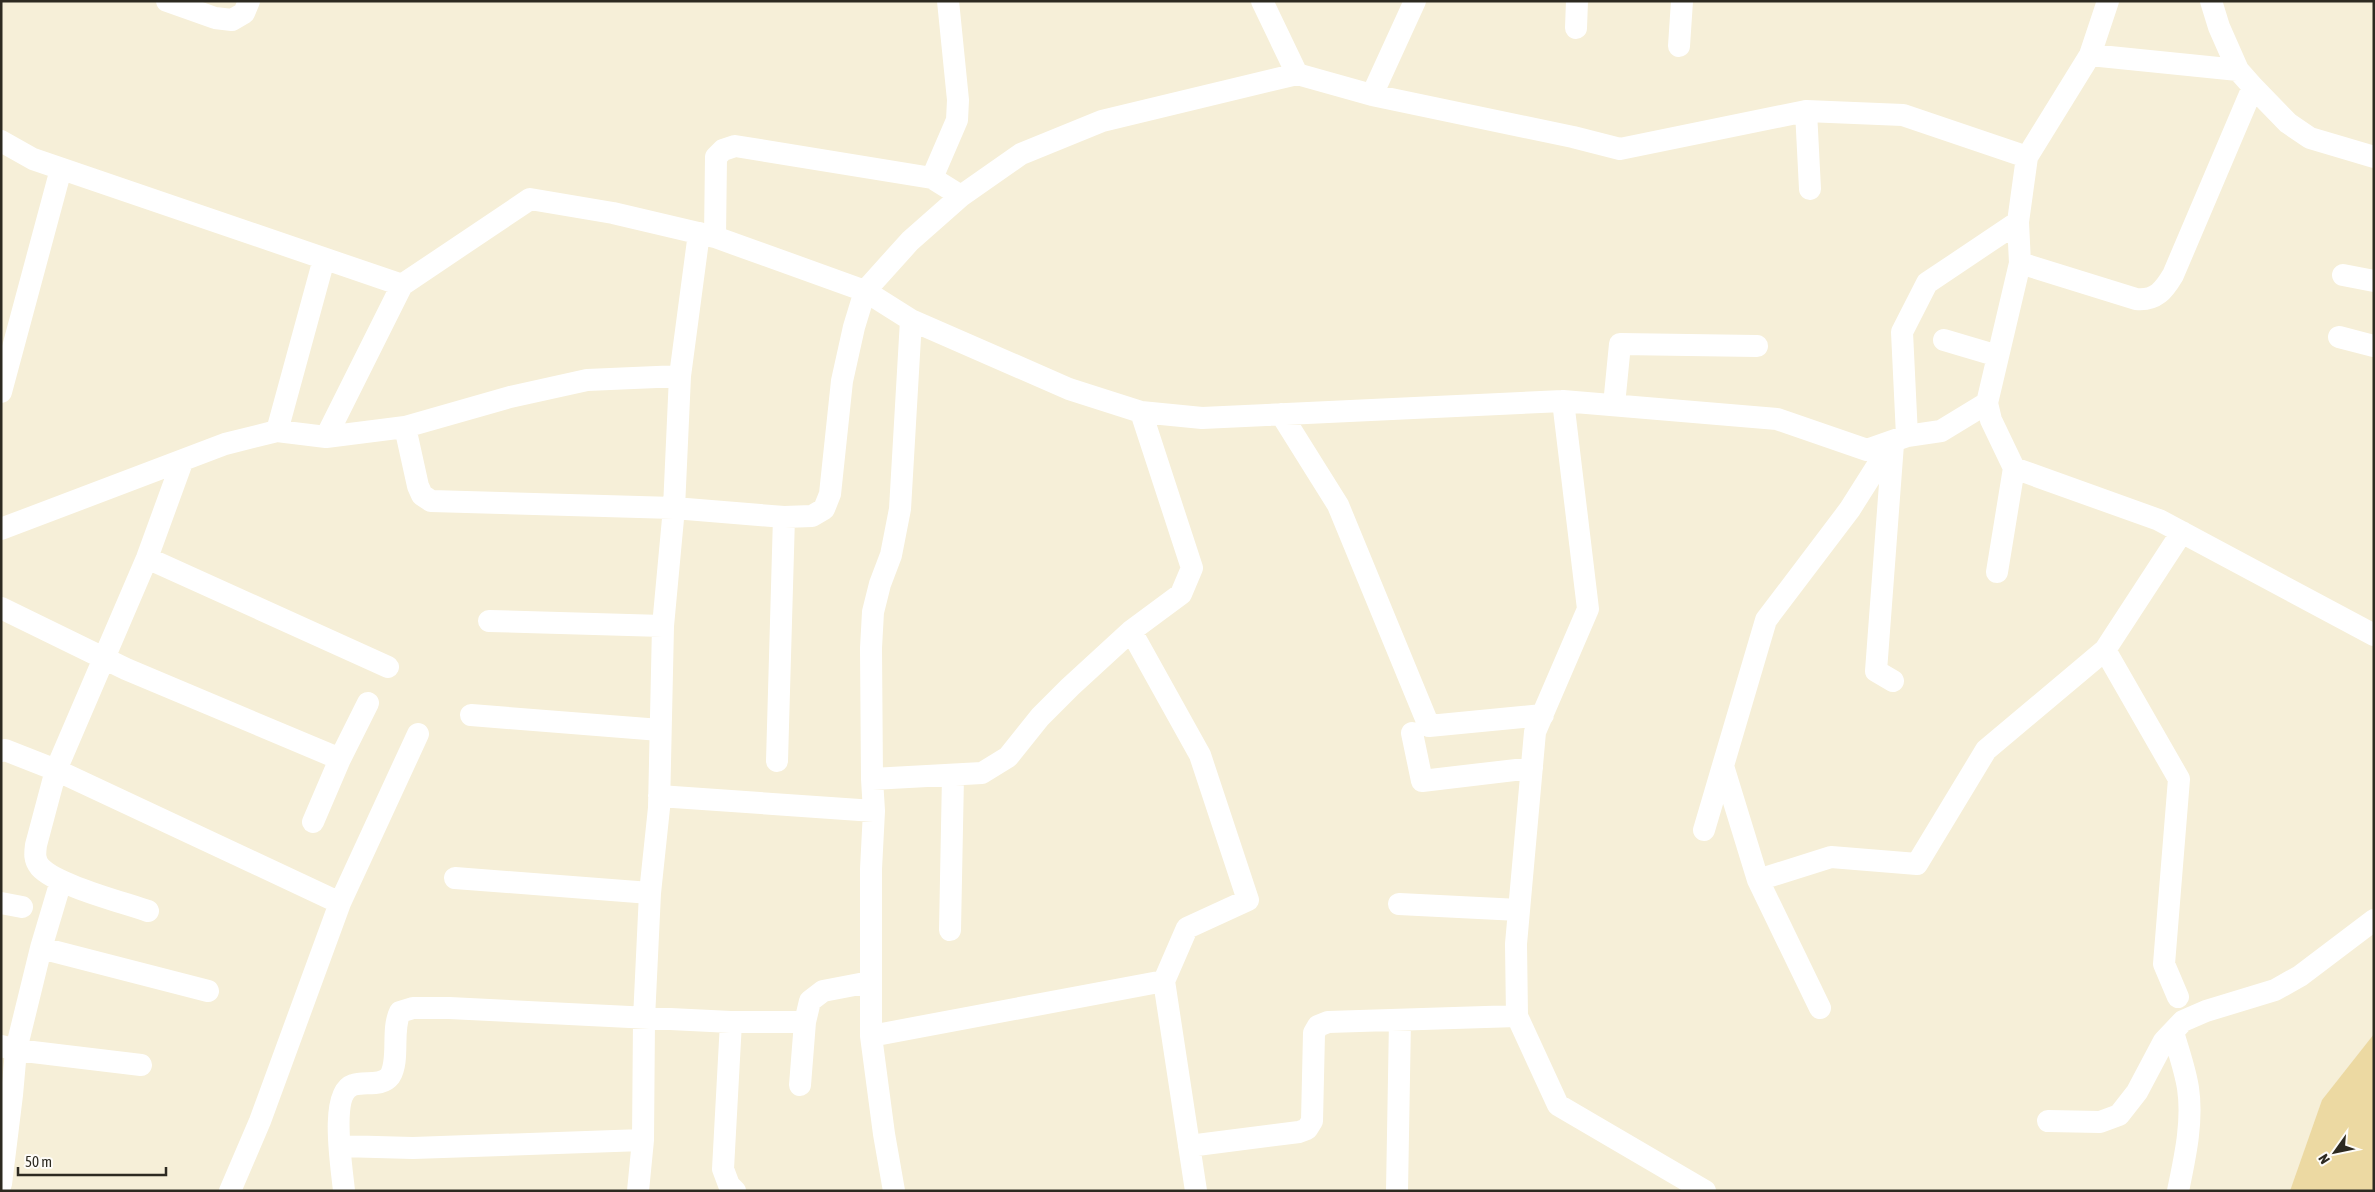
<svg xmlns="http://www.w3.org/2000/svg" width="2375" height="1192" font-family="'Asap Condensed',sans-serif">
	<rect width="100%" height="100%" fill="#f6efd8"/>
	<!-- green -->
	<path fill="#ecd9a2" d="M2374 1034V1191H2290L2322 1100Z"/>
	<g fill="none" stroke-linecap="round" stroke-linejoin="round">
		<!-- minor -->
		<path stroke="#fff" stroke-width="22" d="M167 1 215 18 232 20 244 13 249 1
			M2211 1 2219 27 2238 70 2253 87 2288 123 2310 138 2374 157
			M1576 28 1577 1
			M1679 46 1682 1
			M2090 55 2238 70
			M1297 74 1372 95 1573 137 1620 149 1806 111 1903 115 2027 157
			M1372 95 1415 1
			M1806 111 1810 189
			M1 141 33 159 402 285
			M932 178 957 120 958 100 948 1
			M715 237 716 157 723 150 735 146 932 178 961 196
			M2020 263 2136 299C2156 301 2164 290 2173 275L2253 87
			M2343 275 2374 281
			M2339 337 2374 346
			M1944 340 1998 356
			M1 392 61 169
			M1563 401 1588 609 1535 732 1516 944 1517 1016 1558 1105 1705 1191
			M1987 403 1991 420 2014 468 2159 520 2374 635
			M1614 405 1620 344 1757 346
			M1281 414 1338 505 1429 726 1543 715
			M405 427 418 486 422 495 431 501 674 508 784 517 812 516 824 509 830 494 842 381 854 327 865 291 910 241 961 196 1021 154 1102 121 1297 74 1262 1
			M277 431 324 259
			M1907 436 1902 332 1927 283 2018 222
			M326 437 402 285 530 199 613 213 715 237 865 291 911 320 1069 389 1141 412 1202 418 1563 401 1777 419 1867 450 1907 436 1941 431 1987 403 2020 263 2018 222 2027 157 2090 55 2108 1
			M182 462 147 558 56 770 340 903
			M1 529 225 444 277 431 326 437 405 427 510 397 587 380 680 376
			M147 558 388 667
			M1997 572 2014 468
			M1 608 126 669 340 759
			M489 621 663 626
			M2105 650 2179 779 2164 964 2178 997
			M1893 681 1876 671 1893 444
			M471 715 660 730
			M1412 733 1422 781 1532 768
			M1 751 5 750 56 770 36 845C35 853 34 860 40 867 56 885 122 902 148 911
			M777 761 784 517
			M1723 766 1758 880 1820 1008
			M872 779 982 773 1008 757 1040 717 1070 687 1131 631 1181 594 1192 568 1141 412
			M659 796 874 811
			M313 822 340 759 368 703
			M1704 830 1766 620 1850 509 1893 441
			M455 878 650 893
			M1758 880 1831 857 1917 864 1986 750 2105 650 2182 532
			M1 903 22 907
			M1399 904 1519 910
			M950 930 953 776
			M41 948 208 991
			M1164 981 1196 1191
			M731 1022 723 1169 729 1185 735 1191
			M2173 1032C2178 1050 2185 1069 2188 1088 2193 1122 2185 1157 2178 1191
			M871 1036 1164 981 1187 928 1248 900 1200 755 1131 631
			M1 1046 16 1050 141 1065
			M800 1085 805 1022 810 1001 823 991 870 982
			M2048 1121 2100 1122 2119 1115 2137 1092 2164 1041 2183 1021 2206 1011 2275 990 2300 976 2374 920
			M340 1146 413 1148 643 1140 644 1019 650 893 659 808 663 626 674 508 680 376 699 233
			M1189 1146 1299 1132 1307 1129 1312 1121 1314 1033 1318 1026 1328 1022 1517 1016
			M1 1184 12 1095 16 1050 41 948 61 881
			M230 1191 260 1121 340 903 418 734
			M344 1191C342 1169 329 1093 353 1085 364 1081 382 1087 390 1076 400 1060 391 1030 400 1012L413 1008H449L731 1022H805
			M638 1191 643 1140
			M894 1191 884 1134 871 1036V869L874 811 872 779 871 648 873 612 880 584 891 555 900 509 911 320
			M1397 1191 1400 1020"/>
	</g>
	<!-- border -->
	<rect width="2375" height="1192" fill="none" stroke="#2d2a21" stroke-width="5"/>
	<!-- north arrow -->
	<g transform="translate(2335 1152) rotate(237)" stroke="#fefcf7" stroke-width="4" paint-order="stroke">
	<path d="M0-4L9 19L0 12L-9 19Z" fill="#2d2a21"/>
	<text y="-8" font-size="14" font-weight="bold" text-anchor="middle" fill="#2d2a21">N</text>
	</g>
	<!-- scale -->
	<path d="M18 1167v8h148v-8" fill="none" stroke="#2d2a21" stroke-width="2.5"/>
	<text x="25" y="1167" font-size="15" fill="#2d2a21" stroke="#fefcf7" stroke-width="4" paint-order="stroke">50 m</text>
</svg>
